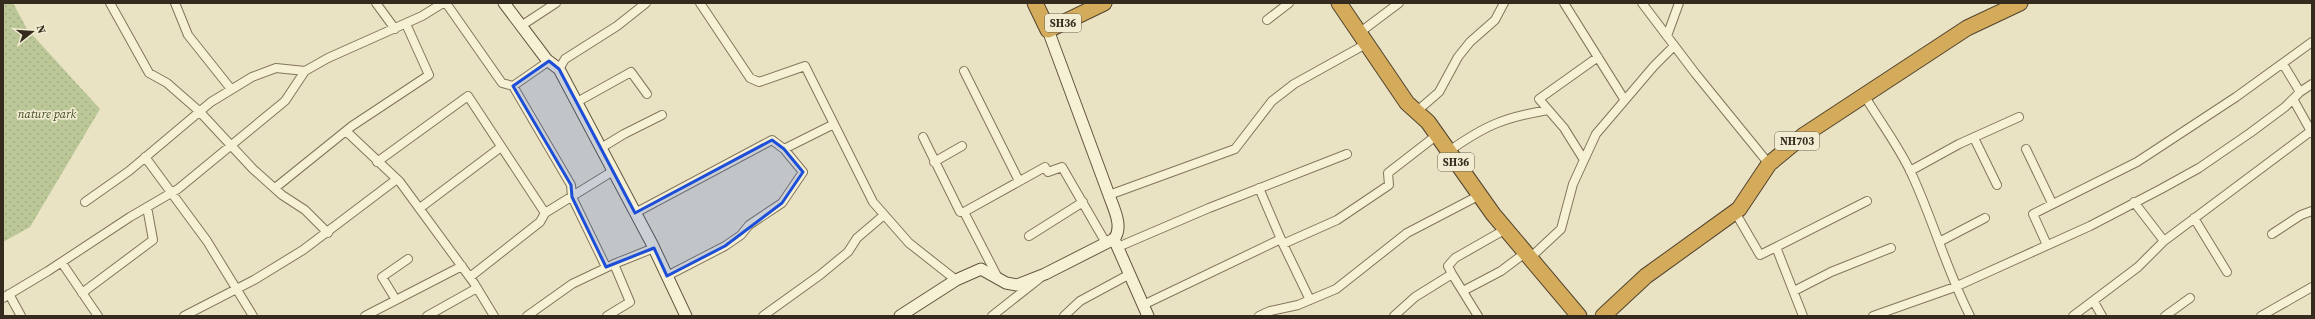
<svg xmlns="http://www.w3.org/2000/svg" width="2315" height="319" font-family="'Source Serif 4',serif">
	<defs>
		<pattern id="grass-dots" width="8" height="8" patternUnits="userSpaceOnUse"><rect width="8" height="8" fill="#bcc798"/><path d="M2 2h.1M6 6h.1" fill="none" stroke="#a2ab83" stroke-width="1.8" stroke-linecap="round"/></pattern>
	</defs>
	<rect width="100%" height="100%" fill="#eae3c3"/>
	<!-- grass -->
	<path fill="url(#grass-dots)" d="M3 3H13L27 29 100 109 30 227 3 242Z"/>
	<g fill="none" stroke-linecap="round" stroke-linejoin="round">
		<!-- street casing -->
		<g stroke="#83755b" stroke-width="10">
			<path id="street" d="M110 3 149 73 167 83 199 111 253 169 282 195 305 210 328 233
				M175 3 188 35 231 89
				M376 3 395 29
				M446 3 502 83 513 86
				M700 3 750 78 759 82 805 66 873 202 909 243 956 280
				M1564 3 1624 99
				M1642 3 1695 73 1769 164
				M1267 20 1289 3
				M521 26 556 3
				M1359 33 1399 3
				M1667 36 1679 3
				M549 61 513 86 571 185 572 197 606 267
				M2283 64 2300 92
				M559 69 565 59 617 26 646 3
				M964 71 1019 181
				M1864 95C1880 122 1901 149 1913 177 1934 223 1947 271 1970 316
				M2293 99 2312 133
				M577 102 631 72 647 94
				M1416 112 1439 92 1458 57 1470 42 1495 20 1504 3
				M346 131 400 182 474 283 494 316
				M923 137 960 212H964
				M1974 138 1997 185
				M601 148 624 134 662 115
				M2026 149 2052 203
				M1449 151C1486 125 1503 118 1548 110
				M145 157 207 241 253 316
				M1584 160 1564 128 1539 99 1598 57
				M377 162 468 96 545 213
				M934 162 962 146
				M1910 171 1959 144 2019 117
				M275 188 352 126 429 75 406 24
				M1259 188 1283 244 1337 220 1389 185 1388 173 1437 135
				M1109 195 1235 149 1272 101 1294 84 1366 44
				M85 202 129 171 211 102 252 77 276 68 305 71 328 58 422 16 443 3
				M2134 202 2164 241
				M420 208 501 147
				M1735 212 1760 255 1776 247
				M635 213 772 140 784 149 834 124
				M2194 218 2227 272
				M2272 234 2301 215 2312 211
				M1029 236 1083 202
				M1939 242 1985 218
				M1283 244 1310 300
				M2047 245 2033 214 2137 162 2236 97 2312 42
				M1118 247 1209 208 1347 154
				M1530 258 1561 229 1573 184 1596 134 1654 66 1674 46
				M62 263 98 316
				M1452 274 1478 316
				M667 276 725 246 741 235 749 225 782 203 803 172 784 149
				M997 276 964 212 1045 167 1048 172 1062 167 1106 243
				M470 277 540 222 545 213 613 171
				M1463 291 1501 271 1525 253
				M1794 291 1831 272 1891 248
				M82 293 153 240 147 207
				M9 294 21 316
				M3 298 48 271 130 217 178 189 285 101 305 71
				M396 300 382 277 408 259
				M2094 302 2102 316
				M1143 305 1281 239
				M184 316 254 280 303 250 397 179
				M365 316 462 266
				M427 316 477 288
				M527 316 572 284 614 264 654 248
				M607 316 630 302 614 264
				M763 316 820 275 848 252 857 238 884 215
				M992 316 1040 278
				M1064 316 1080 301 1130 274
				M1259 316 1270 311 1298 305 1336 289 1407 233 1480 195
				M1394 316 1415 297 1452 274 1448 266 1455 258 1506 229
				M1803 316 1776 247 1867 201
				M1873 316 1955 287 2090 226 2161 189 2199 168 2250 133 2285 107 2300 92 2312 84
				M2073 316 2138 267 2164 241 2311 131
				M2165 316 2190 298
				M2261 316 2312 287"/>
		</g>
		<!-- secondary casing -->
		<g stroke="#64563f" stroke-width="13">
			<path id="secondary" d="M504 3 547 60 559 69 652 244 686 316
				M1114 239 1148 316
				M900 316 956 280 981 269 1006 283 1017 285 1045 274 1114 239C1124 227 1113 207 1109 195L1048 30"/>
		</g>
		<!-- highway casing -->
		<g stroke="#51432f" stroke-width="17">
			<path id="highway" d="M1035 3 1048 30 1104 3
				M1339 3 1407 103 1428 122 1493 214 1579 316
				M1603 316 1646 276 1739 209 1769 164 1804 135 1967 28 2020 3"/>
		</g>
		<!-- street -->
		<use href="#street" stroke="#f6f0d5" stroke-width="8"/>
		<!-- secondary -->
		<use href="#secondary" stroke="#f6f0d5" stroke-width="11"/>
		<!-- highway -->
		<use href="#highway" stroke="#d3ab5a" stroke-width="15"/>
	</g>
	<!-- marked area -->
	<path fill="#1d4ed8" fill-opacity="0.2" stroke="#1d4ed8" stroke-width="3" stroke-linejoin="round" d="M549 61 559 69 635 213 772 140 784 149 803 172 782 203 725 246 667 276 654 248 606 267 572 197 571 185 513 86Z"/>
	<g text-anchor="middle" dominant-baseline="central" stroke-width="3.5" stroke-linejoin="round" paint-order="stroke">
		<!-- shield labels -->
		<g fill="#f2ecd2" stroke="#6d6554" stroke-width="1">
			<rect x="1045" y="14" width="36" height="18" rx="3"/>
			<rect x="1775" y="132" width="44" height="18" rx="3"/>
			<rect x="1438" y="153" width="36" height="18" rx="3"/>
		</g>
		<g font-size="11" font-weight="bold" fill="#342b1e">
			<text x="1063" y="23">SH36</text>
			<text x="1797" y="141">NH703</text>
			<text x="1456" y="162">SH36</text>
		</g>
		<!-- park labels -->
		<g font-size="12" font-style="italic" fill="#404f26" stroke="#f2ecd2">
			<text x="47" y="114">nature park</text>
		</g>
	</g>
	<!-- border -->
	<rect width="2315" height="319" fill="none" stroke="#342b1e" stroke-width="8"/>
	<!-- north arrow -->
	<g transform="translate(32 32) rotate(73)" stroke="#f2ecd2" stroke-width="3" paint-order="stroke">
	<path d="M0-3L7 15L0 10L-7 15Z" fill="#342b1e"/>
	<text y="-6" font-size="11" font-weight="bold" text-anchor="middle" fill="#342b1e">N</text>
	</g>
</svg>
